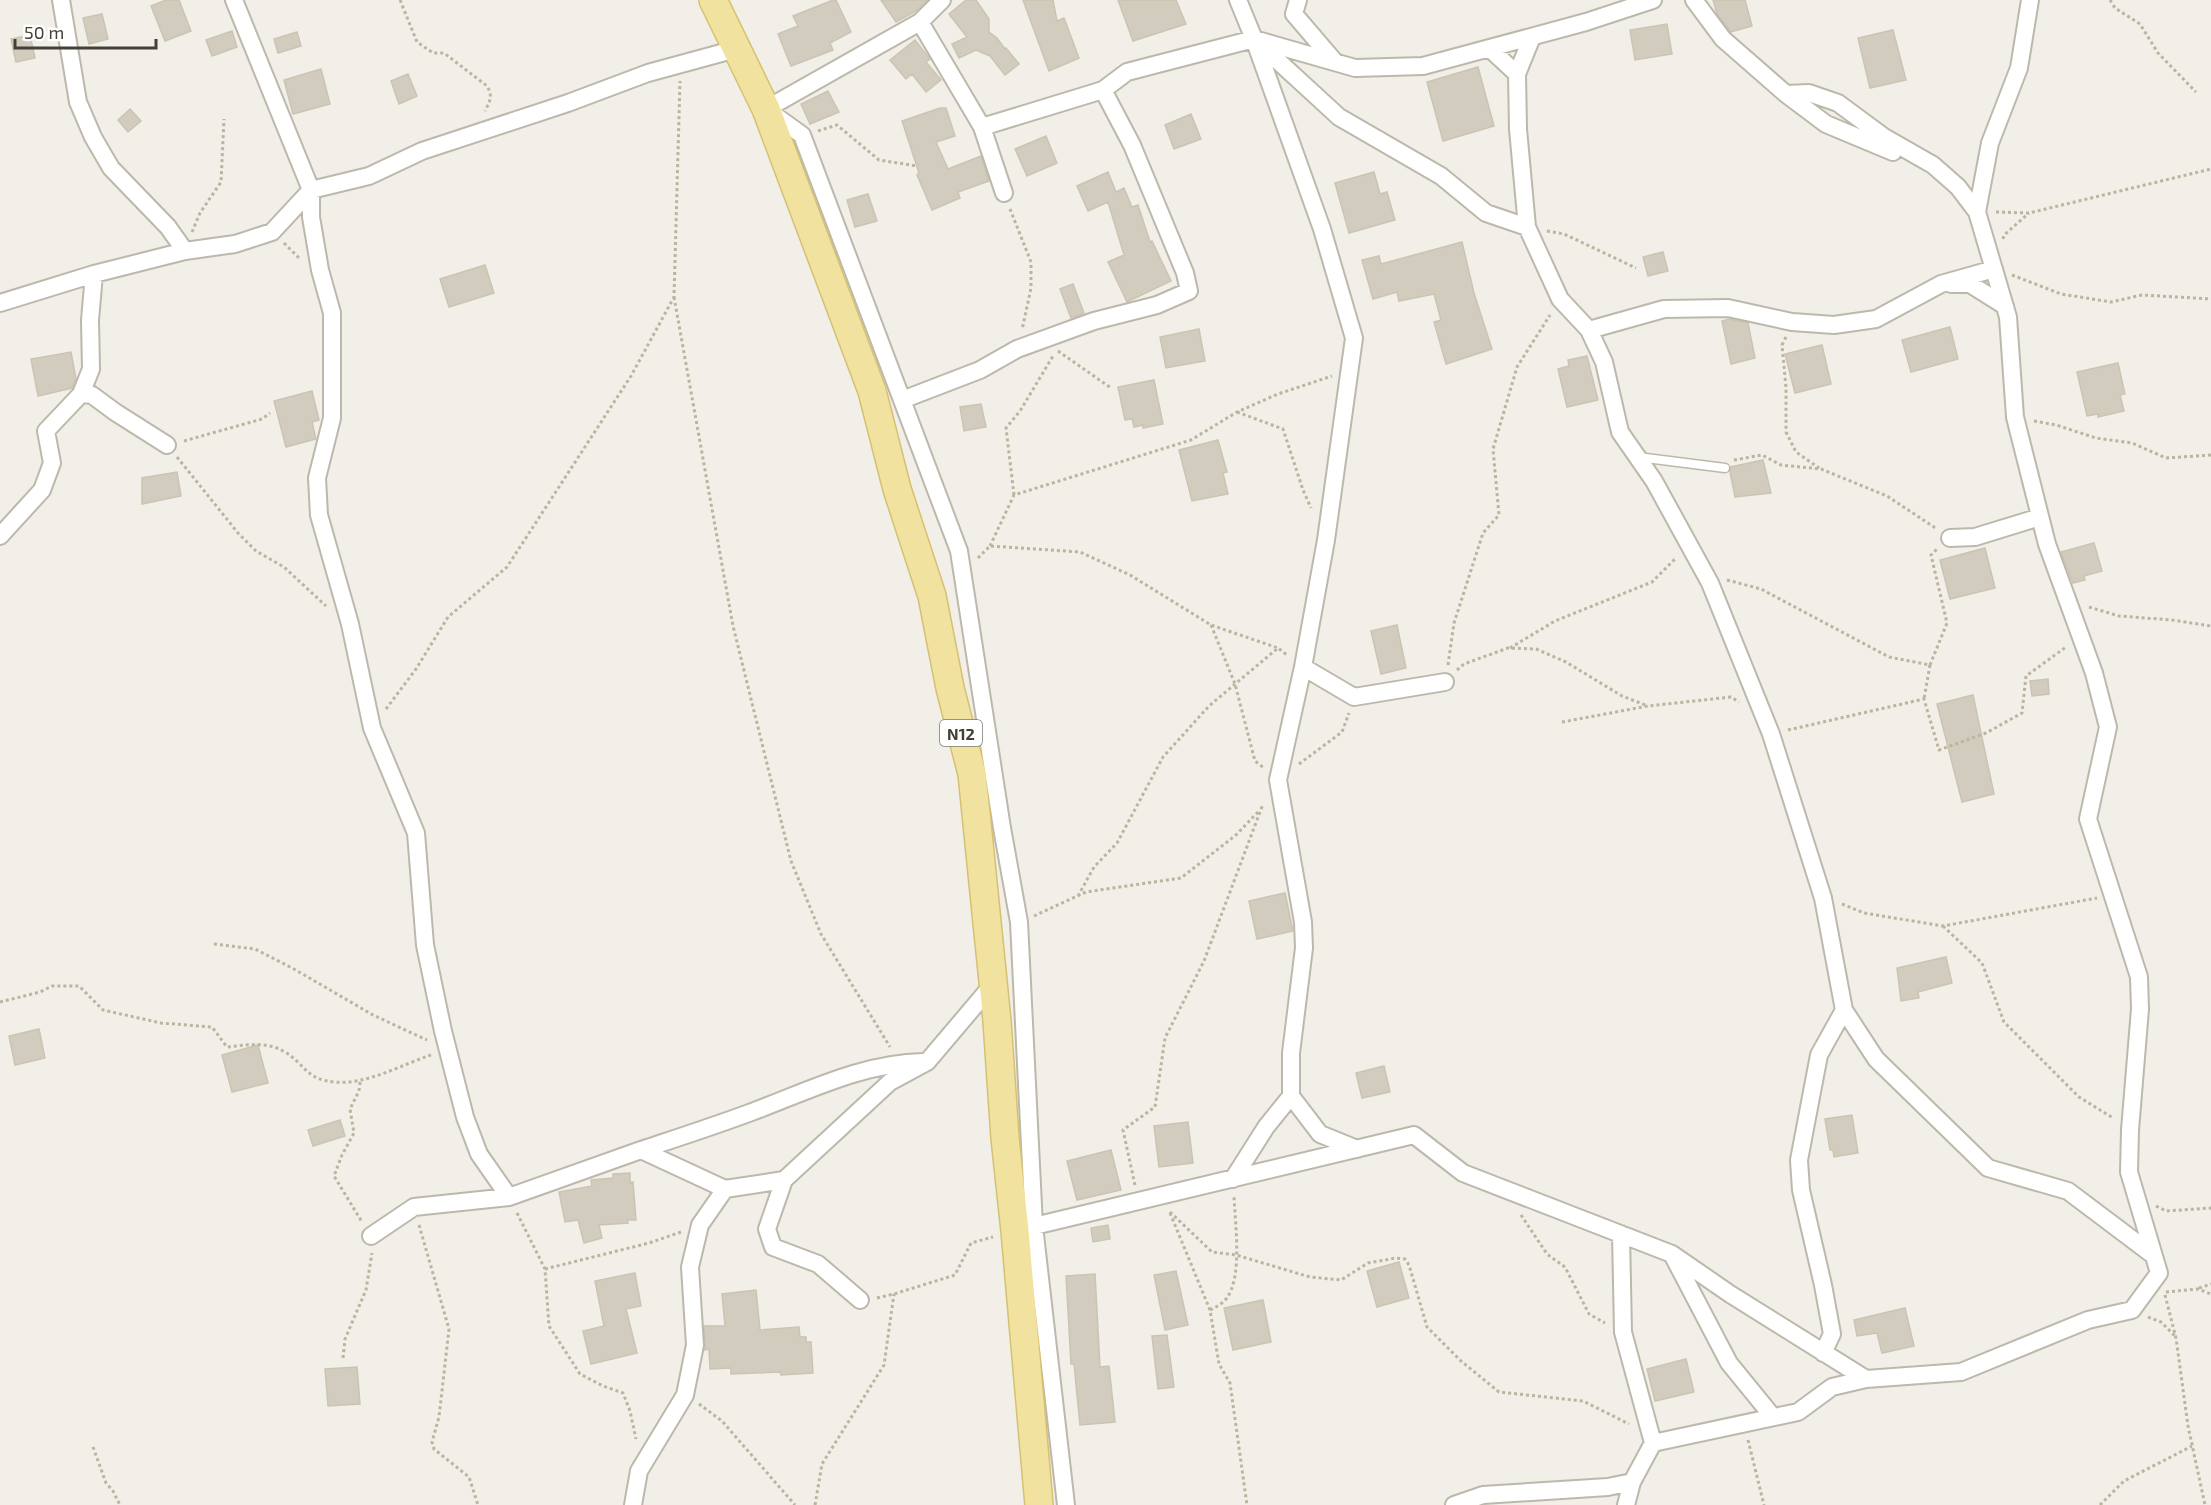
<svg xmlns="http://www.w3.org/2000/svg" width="2211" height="1505" font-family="'Exo 2',sans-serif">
	<rect width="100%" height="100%" fill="#f1efe7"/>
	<!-- building -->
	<path fill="#d2ccbe" stroke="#cbc4b2" stroke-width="1.5" d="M166 0H179L191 31 165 41 151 6Z
		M833 0H836L851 32 830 43 833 50 791 66 778 34 798 26 793 16Z
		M881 0H927L916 11 896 22Z
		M966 0H976L989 19V32L997 38 1005 49 1006 48 1019 64 1005 75 990 56 976 50 959 58 952 44 967 37 949 14Z
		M1023 0H1053L1057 21 1064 18 1079 58 1049 71Z
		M1118 0H1176L1186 24 1133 41Z
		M1713 0H1745L1752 26 1731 32 1717 14Z
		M102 14 108 39 89 44 83 18Z
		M1667 24 1672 54 1635 60 1630 30Z
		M1893 30 1906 80 1870 88 1858 38Z
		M232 31 237 47 212 56 206 40Z
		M297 32 301 46 278 53 274 39Z
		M30 35 35 58 16 62 11 39Z
		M915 40 930 59 926 62 941 80 926 92 912 74 906 79 890 60Z
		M1478 67 1494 126 1443 141 1427 82Z
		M321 69 330 104 293 114 284 80Z
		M408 74 417 96 399 104 391 81Z
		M828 91 839 112 810 124 801 104Z
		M940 108H946L955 136 936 142 948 169 981 156 989 181 958 192 960 198 932 210 917 175 919 173 902 121Z
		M130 109 141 121 128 132 118 120Z
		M1191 114 1201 139 1174 149 1165 125Z
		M1046 136 1057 163 1027 176 1015 149Z
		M1108 172 1116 192 1124 188 1132 207 1138 205 1150 242 1152 241 1171 281 1127 302 1108 262 1124 255 1108 202 1088 211 1077 186Z
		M1374 172 1380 194 1387 192 1395 220 1349 233 1335 183Z
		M868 194 877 221 855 227 847 200Z
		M1462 242 1474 293 1492 349 1446 364 1434 322 1441 320 1434 294 1399 301 1397 292 1373 299 1362 260 1379 256 1381 264Z
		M1663 252 1668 271 1648 276 1643 257Z
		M485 265 494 293 449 307 440 279Z
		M1073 284 1084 313 1071 318 1060 289Z
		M1729 319 1748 323 1755 358 1731 364 1722 321Z
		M1950 327 1958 359 1911 372 1902 340Z
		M1199 329 1205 361 1166 368 1160 337Z
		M1822 345 1831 384 1795 393 1785 354Z
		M71 352 76 379 72 388 38 396 31 359Z
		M1587 356 1598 400 1567 407 1558 369 1569 366 1568 360Z
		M2118 363 2125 394 2120 395 2124 411 2098 417V414L2087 416 2077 372Z
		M1154 380 1163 424 1143 428V425L1134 427 1132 419 1125 420 1118 387Z
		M312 391 319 420 312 422 316 439 286 447 274 401Z
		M981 404 986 427 964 431 960 407Z
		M1218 440 1227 472 1223 473 1228 494 1192 501 1179 450Z
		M1763 460 1771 493 1735 497 1730 472 1731 467Z
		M177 472 181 496 142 504V478Z
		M2094 543 2102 571 2084 576 2085 580 2073 583 2061 552Z
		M1985 548 1995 588 1950 599 1940 560Z
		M1397 625 1406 668 1381 674 1371 631Z
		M2048 679 2049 694 2032 696 2030 681Z
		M1973 695 1994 794 1962 802 1937 704Z
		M1285 893 1293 931 1257 939 1249 901Z
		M1946 957 1952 983 1918 992 1919 998 1901 1001 1897 968Z
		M39 1029 45 1058 15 1065 9 1036Z
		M258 1045 268 1083 232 1092 222 1055Z
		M1384 1066 1390 1092 1362 1098 1356 1073Z
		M1852 1115 1858 1153 1834 1157 1833 1150H1830L1825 1119Z
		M340 1120 345 1136 313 1146 308 1130Z
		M1188 1122 1193 1163 1159 1167 1154 1126Z
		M1111 1150 1121 1190 1077 1200 1067 1161Z
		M630 1173V1183L633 1182 636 1220H627L628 1223 599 1225 602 1238 584 1243 578 1220 565 1222 559 1192 592 1186 591 1180 613 1178V1174Z
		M1108 1225 1110 1239 1093 1242 1091 1228Z
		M1399 1262 1409 1298 1377 1307 1367 1271Z
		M1176 1271 1188 1325 1165 1330 1154 1275Z
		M635 1273 641 1306 626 1309 637 1353 591 1364 583 1331 604 1326 595 1281Z
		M1095 1274 1100 1367 1109 1366 1115 1422 1080 1425 1074 1364H1071L1066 1276Z
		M756 1290 760 1330 799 1327 800 1337H806V1342H811L813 1373 781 1375 780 1372 731 1374V1368L710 1369 709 1349 705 1350 704 1326H725L722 1294Z
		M1263 1300 1271 1342 1233 1350 1224 1308Z
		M1905 1308 1914 1346 1882 1353 1877 1333 1857 1336 1854 1320Z
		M1167 1335 1174 1387 1158 1389 1152 1336Z
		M1686 1359 1694 1392 1655 1401 1647 1369Z
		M357 1367 360 1404 328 1406 325 1369Z"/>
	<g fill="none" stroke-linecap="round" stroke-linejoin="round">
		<!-- service casing -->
		<g stroke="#bcb8ab" stroke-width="11">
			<path id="service" d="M1638 457 1725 468"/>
		</g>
		<!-- minor casing -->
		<g stroke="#bcb8ab" stroke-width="20">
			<path id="minor" d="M61 0 78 102 93 137 111 168 168 227 185 251
				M234 0 311 190V217L320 270 332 313V418L317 478 319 515 350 624 372 728 416 833 425 945 443 1031 465 1117 479 1154 509 1197
				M942 0 920 22 766 109 802 135 959 551 1002 828 1019 922 1034 1226 1066 1505
				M1238 0 1254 39 1339 117 1441 176 1486 213 1527 227
				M1298 0 1294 14 1335 62
				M920 22 982 127
				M1532 37 1517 74 1518 129 1527 227 1560 299 1589 330 1604 362 1620 432 1654 481 1710 583 1771 734 1823 898 1844 1010 1819 1055 1799 1160 1801 1190 1823 1285 1832 1334 1823 1353
				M1489 48 1517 74
				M1103 90 1127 72 1254 39 1355 68 1423 66 1586 22 1653 0
				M1786 94 1826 124 1893 152
				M1977 212 1990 143 2019 68 2030 0
				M1951 284H1970L2005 306
				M0 303 94 274 185 251 235 244 272 232 311 190 369 176 422 151 568 103 648 73 736 49
				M1589 330 1664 309 1728 308 1792 322 1834 325 1876 319 1941 284 1994 269
				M81 394 92 395 115 412 167 445
				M902 400 980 370 1017 349 1094 321 1157 305 1189 291 1185 273 1132 145 1103 90 982 127 1004 193
				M0 536 42 490 52 463 46 431 81 394 91 369 90 320 94 274
				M1950 538 1975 537 2040 517
				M1303 667 1354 697 1445 682
				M1844 1010 1876 1059 1988 1168 2068 1191 2153 1255
				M1291 1096 1320 1134 1357 1149
				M641 1150C677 1138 714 1126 749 1113 806 1092 862 1063 923 1062
				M1233 1179 1266 1127 1291 1096V1053L1304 948 1303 922 1278 780 1303 667 1326 540 1354 338 1322 229 1254 39
				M784 1180 767 1229 773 1247 818 1264 860 1300
				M1026 1228 1414 1135 1463 1173 1672 1254 1730 1294 1866 1379
				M1621 1234 1623 1332 1653 1443
				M371 1236 414 1207 509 1197 641 1150 725 1189 784 1180 890 1082 927 1062 994 983
				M1674 1258 1729 1363 1773 1417
				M633 1505 639 1471 685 1395 695 1345 690 1267 700 1225 725 1189
				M1454 1505 1483 1495 1608 1487 1632 1482 1653 1443 1798 1412 1832 1387 1866 1379 1961 1372 2088 1320 2132 1310 2159 1273 2129 1172 2130 1130 2140 1009 2139 977 2088 819 2108 727 2094 673 2047 544 2015 417 2008 317 1977 212 1958 187 1933 165 1884 137 1838 103 1809 93 1786 94 1723 39 1694 0
				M1626 1505 1632 1482"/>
		</g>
		<!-- primary casing -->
		<g stroke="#d5c172" stroke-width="30">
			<path id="primary" d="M713 0 766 109 872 391 897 489 932 596 950 688 972 774 997 1021 1005 1138 1015 1231 1039 1505"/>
		</g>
		<!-- path -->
		<path stroke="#bcb49e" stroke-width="3" stroke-dasharray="3 3" stroke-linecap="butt" d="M400 0 417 42 433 53H444L487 86C493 96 490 101 485 111
			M2110 0 2115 8 2140 24 2158 53 2196 92
			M818 131 837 125 879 160 917 166
			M1010 209 1031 262V288L1022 330
			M1996 212 2029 213 2211 169
			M1547 231 1564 234 1636 268
			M192 232 200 213 221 182 224 119
			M2003 239 2004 235 2029 213
			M284 243 301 260
			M2012 275 2061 294 2111 302 2142 295 2211 299
			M674 297 733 626 791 861 821 934 890 1047
			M1786 337 1782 345 1786 388V432L1796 452 1819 468
			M1058 351 1111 388
			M1237 412 1283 429 1303 490 1311 508
			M2034 421 2056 425 2096 438 2132 443 2166 458 2211 455
			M184 441 262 419 270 413
			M177 457 238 533 256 551 284 567 326 606
			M1734 460 1762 455 1781 465 1821 469 1887 496 1937 529
			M1014 495 1006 428 1020 411 1053 356
			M990 546 1014 495 1191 440 1237 412 1278 394 1332 376
			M978 558 990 546 1080 552 1130 575 1211 625 1278 648
			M1727 580 1761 589 1889 657 1930 665 1924 699
			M2089 607 2119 616 2172 620 2211 626
			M1211 625 1235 684 1255 761 1264 768
			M1510 648 1555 621 1652 582 1676 558
			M1448 665 1454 623 1483 533 1499 515 1493 449 1517 367 1550 315
			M1930 665 1947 623 1931 555 1938 548
			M1457 670 1464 664 1508 648 1536 649 1566 662 1622 696 1648 706
			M386 709 416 669 448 617 507 567 631 376 674 297 680 81
			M1562 722 1648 706 1731 697 1739 702
			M1788 730 1924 699 1939 750 1986 733 2022 713 2026 676 2066 647
			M1299 764 1342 732 1349 713
			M1078 896 1094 867 1117 843 1163 757 1209 706 1278 648 1287 655
			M1842 904 1864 913 1943 926 2097 898
			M1034 916 1086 892 1181 878 1236 835 1258 812
			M1943 926 1982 963 2004 1022 2079 1097 2113 1118
			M214 944 255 949 294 969 373 1015 427 1040
			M0 1002 40 992 52 986H79L103 1010 161 1023 212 1027 227 1047C247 1045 267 1041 285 1052 305 1064 306 1080 335 1082 366 1085 401 1065 431 1055
			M360 1082 359 1091 350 1109 354 1133 342 1155 334 1176 362 1222
			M1135 1185 1123 1130 1155 1107 1165 1038 1204 961 1263 804
			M2156 1206 2166 1211 2211 1208
			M1170 1212 1212 1252 1236 1255 1310 1277 1341 1280 1368 1263 1396 1258 1405 1259 1409 1265 1427 1327 1461 1361 1499 1392 1583 1401 1629 1424
			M517 1213 545 1269 549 1326 580 1374 603 1386 623 1393 630 1411 636 1439
			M1170 1213 1210 1310 1219 1364 1230 1383 1247 1505
			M1521 1215 1547 1254 1565 1267 1589 1314 1605 1323
			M419 1225 449 1329 439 1417 432 1442 434 1449 469 1477 478 1505
			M545 1269 649 1243 681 1232
			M2199 1288 2211 1284
			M2166 1292 2198 1289 2211 1294
			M2165 1295 2176 1338 2188 1426 2205 1505
			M877 1298 894 1294 955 1275 971 1243 993 1237
			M1210 1310C1216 1307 1222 1304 1226 1299 1243 1278 1235 1223 1234 1196
			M2148 1317 2161 1322 2176 1337
			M343 1358 345 1339 366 1290 372 1253
			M699 1404 722 1421 795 1505
			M1748 1440 1764 1505
			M93 1447 106 1483 113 1491 120 1505
			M815 1505 822 1464 884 1365 894 1294
			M2100 1505 2124 1481 2192 1446"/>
		<!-- service -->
		<use href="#service" stroke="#fff" stroke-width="8"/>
		<!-- minor -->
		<use href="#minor" stroke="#fff" stroke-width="16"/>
		<!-- primary -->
		<use href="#primary" stroke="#f2e2a0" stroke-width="27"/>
	</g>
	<g text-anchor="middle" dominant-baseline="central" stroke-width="4.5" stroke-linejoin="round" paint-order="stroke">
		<!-- shield labels -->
		<rect fill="#fff" stroke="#7c7973" stroke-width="1.5" x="940" y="720" width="42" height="26" rx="4.5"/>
		<g font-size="16" font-weight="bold" fill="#444037">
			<text x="961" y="733">N12</text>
		</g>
	</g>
	<!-- scale -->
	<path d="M15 39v9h141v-9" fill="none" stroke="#444037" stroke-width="3"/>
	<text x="24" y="39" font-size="18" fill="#444037" stroke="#ffffff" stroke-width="4.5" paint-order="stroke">50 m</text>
</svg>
